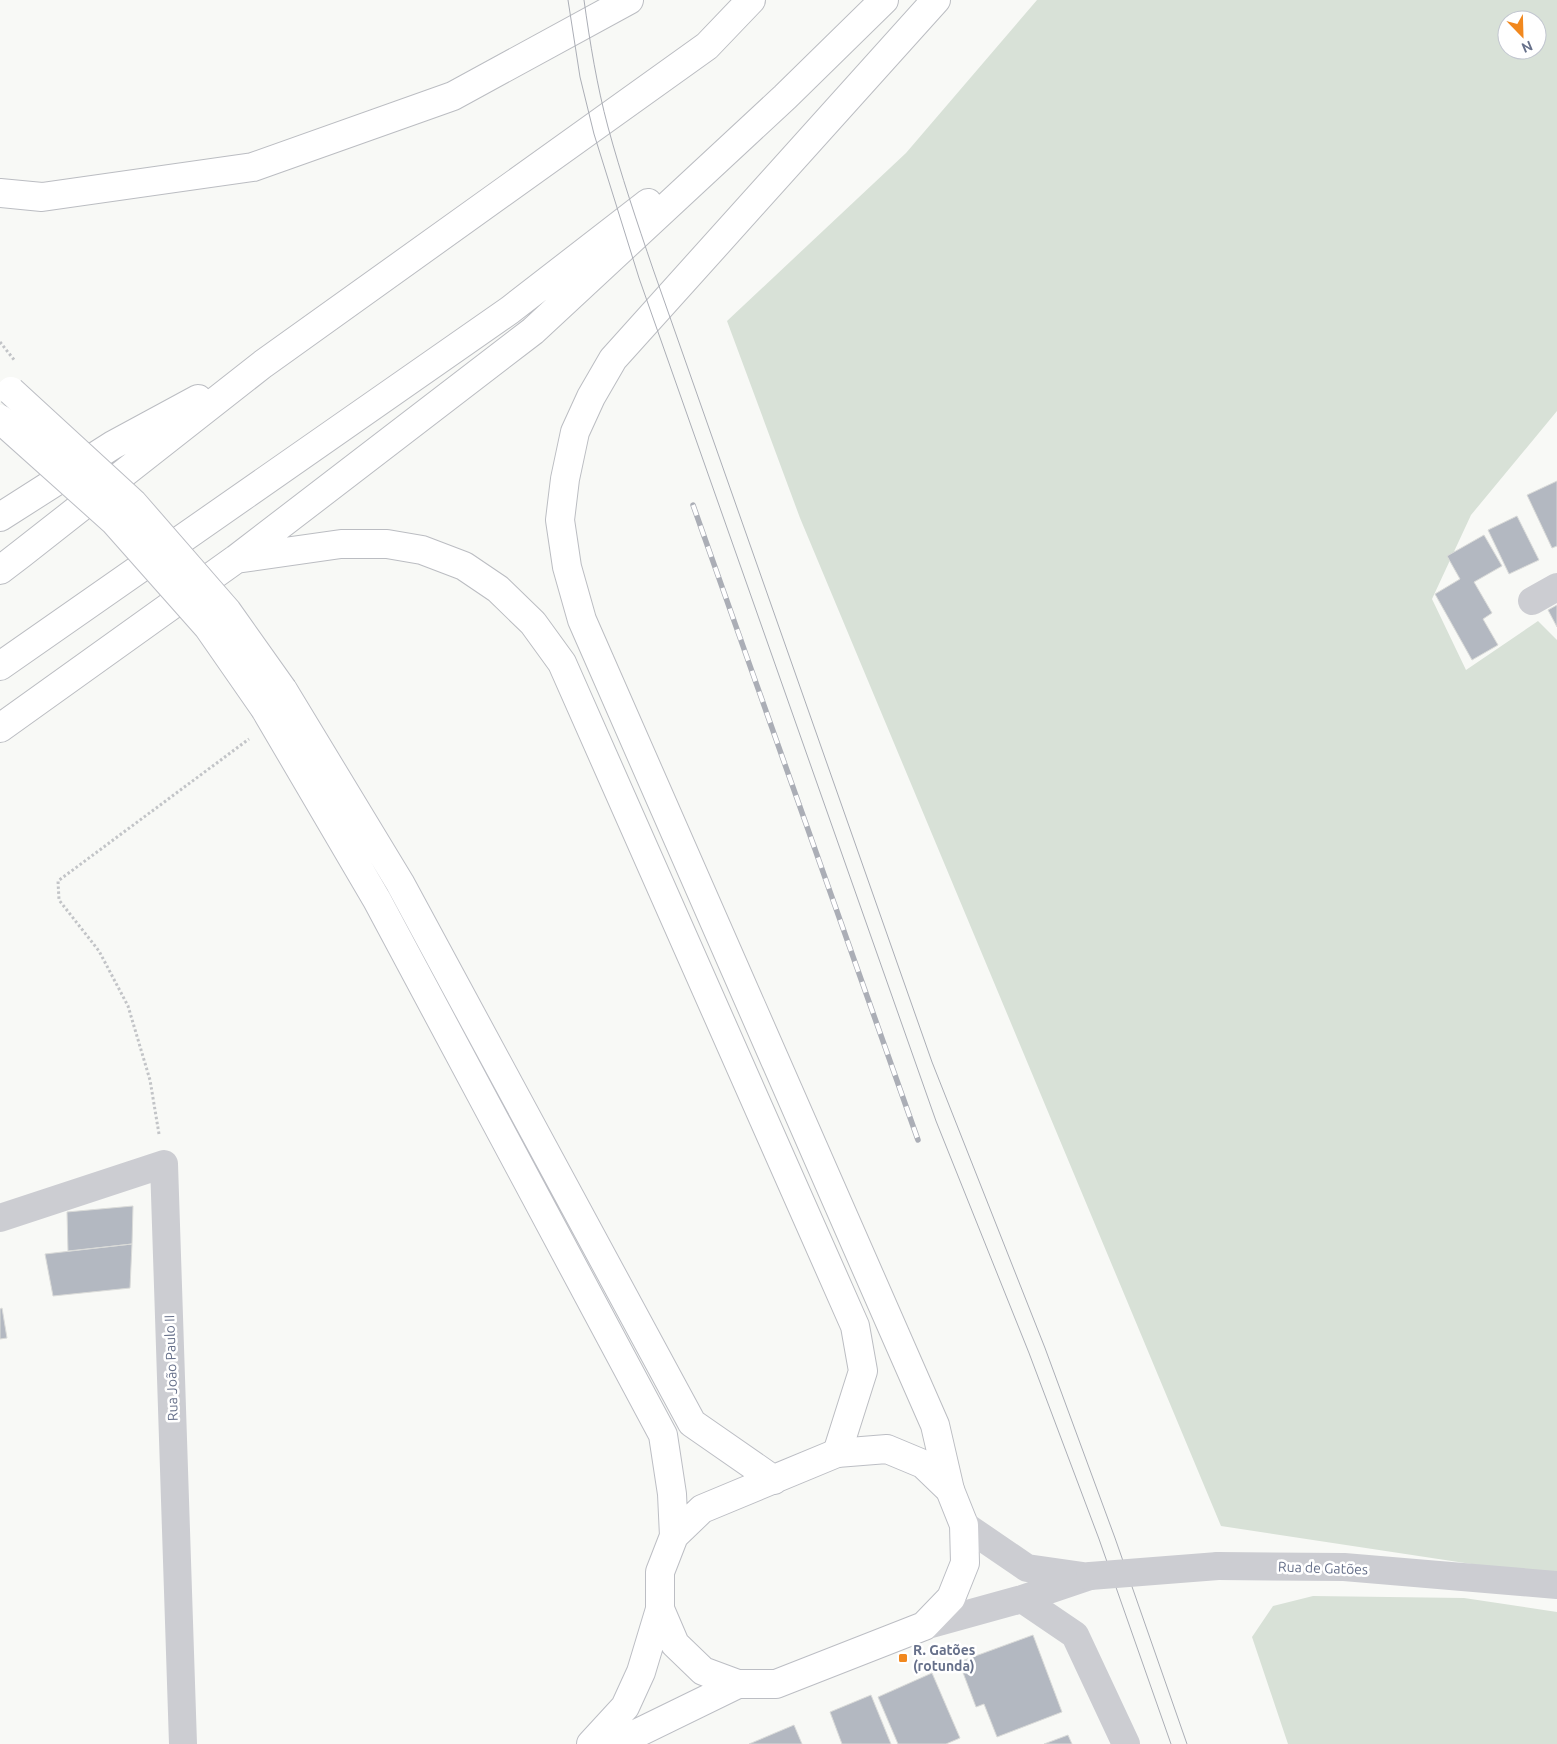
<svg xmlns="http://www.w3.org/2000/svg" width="1557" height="1744" font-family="Ubuntu,sans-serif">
	<rect width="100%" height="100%" fill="#f8f9f6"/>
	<!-- green -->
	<path fill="#d8e1d7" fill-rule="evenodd" d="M1037 0H1557V411L1471 515 1432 599 1466 670 1538 621 1557 640V1577L1221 1526 800 518 727 321 906 153ZM1507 20H1537V50H1507Z
		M1313 1596 1464 1598 1557 1612V1744H1288L1252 1637 1273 1606Z"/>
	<!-- building -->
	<path fill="#b3b8c1" stroke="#dadbd9" d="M1557 481V546L1552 548 1527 495Z
		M1517 516 1539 560 1509 574 1488 530Z
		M1484 535 1502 566 1474 582 1492 613 1483 619 1498 645 1472 660 1435 594 1460 579 1447 556Z
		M1557 605V627L1548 610Z
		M133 1206 132 1244 68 1251 67 1212Z
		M132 1244 130 1288 53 1296 45 1254Z
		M2 1308 7 1338 0 1339V1309Z
		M1033 1635 1062 1712 997 1737 984 1704 976 1707 959 1662Z
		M932 1673 960 1738 946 1744H898L878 1697Z
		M871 1695 891 1744H842L830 1712Z
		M794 1725 802 1744H749Z
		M1068 1735 1072 1744H1044Z"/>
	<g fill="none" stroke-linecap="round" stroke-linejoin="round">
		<!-- major casing -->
		<g stroke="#bcbec4" stroke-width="30">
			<path id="major" d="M283 690 400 883 692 1423 774 1480
				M265 709 377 900 663 1435 672 1494 674 1536
				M887 1449 923 1464 950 1490 964 1525 965 1563 951 1598 924 1626 776 1684H738L703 1671 675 1644 660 1609V1572L674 1536 702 1509 837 1453Z
				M591 1744 625 1707 641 1672 660 1609
				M615 1744 738 1684"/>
		</g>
		<!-- highway casing -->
		<g stroke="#bbbdc2" stroke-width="30">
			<path id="highway" d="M936 0 613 359 591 397 575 432 565 479 560 520 567 567 582 620 935 1425 950 1490
				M0 193 42 197 253 167 453 96 629 0
				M0 517 113 445 198 399
				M236 559 341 544H387L422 550 464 566 498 589 533 623 562 663 855 1326 863 1371 837 1453
				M0 570 21 554 263 364 707 46 751 0
				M0 666 510 310 648 203
				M0 728 236 559 533 331 785 97 884 0"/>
		</g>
		<!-- path -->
		<path stroke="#c2c4c7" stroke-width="3" stroke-dasharray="2.5 2.5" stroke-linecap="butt" d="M0 342 15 361
			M159 1134 150 1080 128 1006 99 951 59 900 58 881 249 739"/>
		<!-- minor -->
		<path stroke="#cccdd2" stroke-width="28" d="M1532 601 1557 587
			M0 1218 164 1164 183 1744
			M964 1525 1027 1568 1083 1576
			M1218 1566 1344 1567 1557 1585
			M1022 1599 1075 1635 1126 1744
			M924 1626 1022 1599 1090 1576"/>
		<!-- major -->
		<use href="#major" stroke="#fff" stroke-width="28"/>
		<!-- highway -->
		<use href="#highway" stroke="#fff" stroke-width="28"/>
		<!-- tram -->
		<path stroke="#abaeb6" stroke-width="1" d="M568 0 580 77 594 134 639 278 936 1121 1029 1353 1099 1539 1171 1744
			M584 0C590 43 597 86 608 127 621 175 637 222 653 269L932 1062 1045 1348 1115 1538 1187 1744"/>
		<!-- rail casing -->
		<g stroke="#abaeb6" stroke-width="5.5">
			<path id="rail" d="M693 505 918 1140"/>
		</g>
		<!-- rail -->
		<use href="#rail" stroke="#fff" stroke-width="4" stroke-dasharray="11" stroke-linecap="butt"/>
		<!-- major-bridge casing -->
		<g stroke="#bcbec4" stroke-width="30" stroke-linecap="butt">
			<path id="major-bridge" d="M11 391 133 503 227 611 283 690
				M0 419 114 521 208 627 265 709"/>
		</g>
		<!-- minor-bridge -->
		<path stroke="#cccdd2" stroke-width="28" d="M1090 1576 1218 1566"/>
		<!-- major-bridge -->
		<use href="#major-bridge" stroke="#fff" stroke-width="28"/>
	</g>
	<!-- markers -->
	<rect fill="#f1881e" stroke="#fff" stroke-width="2" x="898" y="1653" width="10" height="10" rx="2.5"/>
	<g text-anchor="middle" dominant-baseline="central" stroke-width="5" stroke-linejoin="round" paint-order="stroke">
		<!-- street labels -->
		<g font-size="14" fill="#66708a" stroke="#fff">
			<text transform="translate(171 1368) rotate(-92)">Rua João Paulo II</text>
			<text transform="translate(1323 1568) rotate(2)">Rua de Gatões</text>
		</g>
		<!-- poi labels -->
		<g font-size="14" font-weight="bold" fill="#66708a" stroke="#fff" text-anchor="start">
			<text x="913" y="1650">R. Gatões<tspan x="913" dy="16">(rotunda)</tspan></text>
		</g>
	</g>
	<!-- north arrow -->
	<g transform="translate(1522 35) rotate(157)"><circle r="24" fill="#ffffff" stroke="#c2c6d0"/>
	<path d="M0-4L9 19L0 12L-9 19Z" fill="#f1881e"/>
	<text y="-8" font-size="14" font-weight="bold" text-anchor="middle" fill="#66708a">N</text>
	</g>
</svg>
